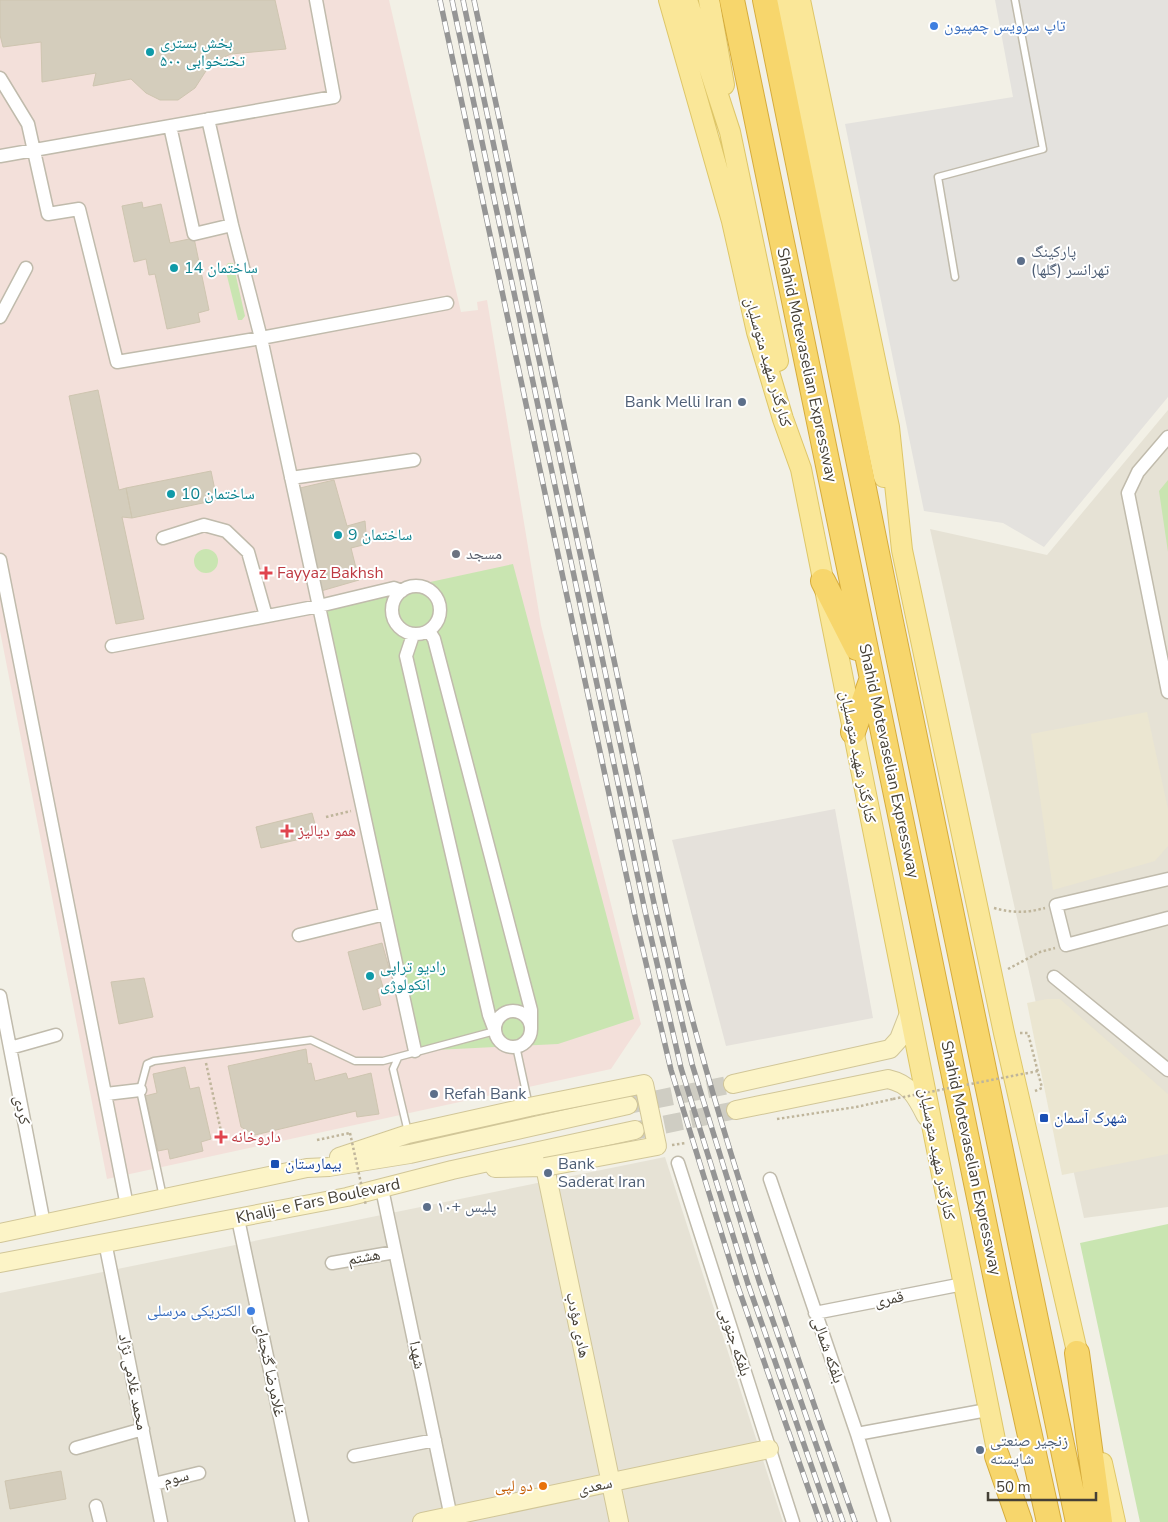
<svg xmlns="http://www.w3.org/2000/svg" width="1168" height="1522" font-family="'Nunito Sans','Noto Naskh Arabic',sans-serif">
	<rect width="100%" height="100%" fill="#f2f0e6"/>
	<!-- residential -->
	<path fill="#e6e2d5" d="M1168 410V1207L1084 1218 930 529 1047 555Z
		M665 1157 783 1522H0V1293Z"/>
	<!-- industrial -->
	<path fill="#e5e1db" d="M835 809 873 1018 726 1046 672 840Z"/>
	<!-- education -->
	<path fill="#ebe6d1" d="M1147 712 1168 809V846L1155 861 1053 890 1031 734Z
		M1047 999H1060L1168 1094V1154L1062 1175 1027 1003Z"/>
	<!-- medical -->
	<path fill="#f3e0da" d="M0 0H389L461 312 478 310 477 302 487 300 541 625 641 1024 611 1069 107 1179 0 631Z"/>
	<!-- green -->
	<path fill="#c9e5b1" d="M228 263H233L245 316 242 320H238L225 268Z
		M1168 480V552L1159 491Z
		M194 561a12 12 0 1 1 24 0a12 12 0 1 1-24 0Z
		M513 564 634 1019 558 1044 415 1051 319 606Z
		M1168 1224V1522H1140L1080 1243Z"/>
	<!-- parking -->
	<path fill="#e4e2de" d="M995 0H1168V397L1044 547 1003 523 924 511 845 124 1013 97Z"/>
	<!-- building -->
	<path fill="#d4cdbc" stroke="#cec5b0" d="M0 0H275L286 49 231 54 211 63 195 88 178 100H160L146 93 131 79 93 86 96 73 42 82 41 42 3 47 0 35Z
		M142 202 143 208 161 204 170 243 194 238 209 310 198 313 200 322 167 329 155 274 149 275 146 259 134 262 122 206Z
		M98 390 119 490 126 488 132 518 122 517 144 619 116 624 69 396Z
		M211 471 217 500 132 518 126 488Z
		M334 480 347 526 365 521 367 544 351 548 359 580 321 591 300 488Z
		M312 813 318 835 261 848 256 827Z
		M382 943 391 975 380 977 383 987 377 989 381 1005 363 1010 348 952Z
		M144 978 153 1017 119 1024 111 982Z
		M306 1049 308 1064 311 1063 315 1081 346 1073 348 1079 371 1073 379 1114 357 1117 356 1111 255 1135 241 1127 228 1066Z
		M185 1067 190 1089 199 1087 211 1139 201 1142 203 1151 170 1159 168 1149 158 1151 145 1096 157 1093 153 1074Z
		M61 1471 66 1499 10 1509 5 1481Z"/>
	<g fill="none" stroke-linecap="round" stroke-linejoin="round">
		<!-- secondary-tunnel -->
		<path stroke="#cfcdc3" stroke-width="18" stroke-dasharray="18 9" stroke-linecap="butt" d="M628 1105 733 1084
			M638 1130 736 1110"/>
		<!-- lane casing -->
		<g stroke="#c0bbac" stroke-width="9">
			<path id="lane" d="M955 277 938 177 1043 149 1015 0
				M516 1046 529 1106
				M398 1058 393 1069 408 1132
				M163 1197 140 1090 147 1064 154 1061 311 1040 355 1061H383L495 1031"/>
		</g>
		<!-- street casing -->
		<g stroke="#c0bbac" stroke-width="15">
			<path id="street" d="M0 78 28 124 48 214 79 209 117 362 261 338 447 303
				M208 119 232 225 261 338 415 1051
				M170 126 194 234 232 225
				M0 156 334 97 316 0
				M0 317 26 268
				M1168 437 1138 472 1128 493 1168 692
				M291 478 414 460
				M163 538 204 525 226 531 248 552 266 616
				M0 560 127 1206
				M392 610a24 24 0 1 1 48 0a24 24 0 1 1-48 0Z
				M429 631 434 639 531 1010V1029
				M413 635 406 656 489 1015 495 1031
				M112 646 319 606 394 588 402 591
				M1168 879 1056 905 1066 945 1168 918
				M299 935 385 914
				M1054 977 1168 1070
				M0 996 44 1224
				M495 1029a18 18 0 1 1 36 0a18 18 0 1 1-36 0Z
				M10 1048 56 1035
				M106 1094 140 1090
				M678 1163 793 1522
				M770 1179 857 1434 884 1522
				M382 1189 452 1522
				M238 1219 302 1522
				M105 1242 161 1522
				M332 1263 395 1252
				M815 1313 963 1284
				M857 1434 987 1410
				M76 1448 143 1429
				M354 1456 435 1440
				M154 1484 199 1473
				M96 1506 100 1522"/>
		</g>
		<!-- secondary casing -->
		<g stroke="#d1c698" stroke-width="20">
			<path id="secondary" d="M733 1084 890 1049 899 1039 908 1016
				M736 1110 888 1079C910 1084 916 1096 926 1116
				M339 1157 408 1134 529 1107
				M495 1168 545 1167 619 1522
				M0 1233 307 1168 329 1167 410 1154 628 1105
				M0 1263 347 1197 452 1170 635 1130
				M422 1522 769 1449"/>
		</g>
		<!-- primary casing -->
		<g stroke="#dec668" stroke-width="22">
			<path id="primary" d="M669 0 732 221 757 332 783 419 801 469 1001 1470
				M687 0 730 132 778 361
				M709 0 724 85
				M782 0 884 477
				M800 0 889 427 902 550 1004 1033 1081 1369
				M1102 1463 1115 1522"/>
		</g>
		<!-- highway casing -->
		<g stroke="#d6ac3c" stroke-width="26">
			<path id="highway" d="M732 0 1001 1304 1049 1522
				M765 0 890 617 1078 1522
				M823 581 857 648
				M853 732 872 678
				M1077 1353 1100 1522
				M997 1456 1020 1522"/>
		</g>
		<!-- path -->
		<path stroke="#bfb59b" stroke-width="2.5" stroke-dasharray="2.5 2.5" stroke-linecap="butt" d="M326 817 351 811
			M994 908C1011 913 1027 913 1045 908
			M1008 969 1040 952 1055 948
			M1020 1033H1028L1042 1088 1035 1091
			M206 1063 221 1131
			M777 1119 856 1107 893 1099
			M317 1140 350 1133
			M672 1145 686 1143"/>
		<!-- lane -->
		<use href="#lane" stroke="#fff" stroke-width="6"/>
		<!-- street -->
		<use href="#street" stroke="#fff" stroke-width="12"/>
		<!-- secondary -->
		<use href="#secondary" stroke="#fcf4c7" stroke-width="18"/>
		<!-- primary -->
		<use href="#primary" stroke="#fae798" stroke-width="20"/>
		<!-- highway -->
		<use href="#highway" stroke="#f7d66c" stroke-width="24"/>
		<!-- rail casing -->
		<g stroke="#959595" stroke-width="5.5">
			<path id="rail" d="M440 0 635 916 671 1070 738 1287 820 1522
				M452 0 645 911 681 1068 748 1284 831 1522
				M463 0 655 908 692 1064 759 1281 843 1522
				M474 0 681 976C728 1162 792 1342 855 1522"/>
		</g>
		<!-- rail -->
		<use href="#rail" stroke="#fff" stroke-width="4" stroke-dasharray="11" stroke-linecap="butt"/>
		<!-- secondary-bridge casing -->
		<g stroke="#d1c698" stroke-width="20" stroke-linecap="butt">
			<path id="secondary-bridge" d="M529 1107 644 1084 657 1146 545 1167"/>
		</g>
		<!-- path-bridge -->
		<path stroke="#bfb59b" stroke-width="2.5" stroke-dasharray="2.5 2.5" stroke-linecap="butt" d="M893 1099 1038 1071
			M350 1133 366 1206"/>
		<!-- secondary-bridge -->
		<use href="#secondary-bridge" stroke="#fcf4c7" stroke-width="18"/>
	</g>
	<!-- markers -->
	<g fill="#3f7fe0" stroke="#fff" stroke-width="2">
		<circle cx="934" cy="26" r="5"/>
		<circle cx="251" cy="1311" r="5"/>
	</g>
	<g fill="#0f9aa8" stroke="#fff" stroke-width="2">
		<circle cx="150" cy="52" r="5"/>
		<circle cx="174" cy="268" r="5"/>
		<circle cx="171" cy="494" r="5"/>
		<circle cx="338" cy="535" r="5"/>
		<circle cx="370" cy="976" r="5"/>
	</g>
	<g fill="#5c6f8a" stroke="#fff" stroke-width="2">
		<circle cx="1021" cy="261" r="5"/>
		<circle cx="742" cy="402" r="5"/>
		<circle cx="434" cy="1094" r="5"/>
		<circle cx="548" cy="1173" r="5"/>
		<circle cx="427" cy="1207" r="5"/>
		<circle cx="980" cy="1450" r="5"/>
	</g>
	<circle fill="#6b7280" stroke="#fff" stroke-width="2" cx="456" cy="554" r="5"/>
	<g fill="#e0444e" stroke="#fff" stroke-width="2">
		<path d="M263.5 565.5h5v5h5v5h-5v5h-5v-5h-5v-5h5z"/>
		<path d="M284.5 823.5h5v5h5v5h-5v5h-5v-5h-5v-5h5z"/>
		<path d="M218.5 1129.5h5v5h5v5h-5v5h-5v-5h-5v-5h5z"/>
	</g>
	<g fill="#1a4fb4" stroke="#fff" stroke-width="2">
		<rect x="1039" y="1113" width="10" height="10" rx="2.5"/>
		<rect x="270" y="1159" width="10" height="10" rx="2.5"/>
	</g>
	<circle fill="#e8710a" stroke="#fff" stroke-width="2" cx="543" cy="1486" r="5"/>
	<g text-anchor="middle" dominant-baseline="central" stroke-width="4" stroke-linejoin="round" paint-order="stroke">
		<!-- shop labels -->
		<g font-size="16" fill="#366cbe" stroke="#fff" text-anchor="start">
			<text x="944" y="26">تاپ سرویس چمپیون</text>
			<text x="241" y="1311" text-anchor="end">الکتریکی مرسلی</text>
		</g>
		<!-- culture labels -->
		<g font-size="16" fill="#0d838f" stroke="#fff" text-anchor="start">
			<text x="160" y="43">بخش بستری<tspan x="160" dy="18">۵۰۰ تختخوابی</tspan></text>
			<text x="184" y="268">ساختمان 14</text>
			<text x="181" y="494">ساختمان 10</text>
			<text x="348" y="535">ساختمان 9</text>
			<text x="380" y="967">رادیو تراپی<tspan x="380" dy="18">انکولوژی</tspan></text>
		</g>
		<!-- service labels -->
		<g font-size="16" fill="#4e5e75" stroke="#fff" text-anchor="start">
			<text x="1031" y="252">پارکینگ<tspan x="1031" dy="18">تهرانسر (گلها)</tspan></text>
			<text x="732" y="402" text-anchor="end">Bank Melli Iran</text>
			<text x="444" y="1094">Refah Bank</text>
			<text x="558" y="1164">Bank<tspan x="558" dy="18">Saderat Iran</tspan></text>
			<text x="437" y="1207">پلیس +۱۰</text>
			<text x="990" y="1441">زنجیر صنعتی<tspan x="990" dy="18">شایسته</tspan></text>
		</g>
		<!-- street labels -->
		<g font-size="16" fill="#454036" stroke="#fff">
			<text transform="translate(768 362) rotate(74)">کنارگذر شهید متوسلیان</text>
			<text transform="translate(807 365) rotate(78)">Shahid Motevaselian Expressway</text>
			<text transform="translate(858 757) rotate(79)">کنارگذر شهید متوسلیان</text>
			<text transform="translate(889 761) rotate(78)">Shahid Motevaselian Expressway</text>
			<text transform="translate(22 1110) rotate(79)">کردی</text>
			<text transform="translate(937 1154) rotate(79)">کنارگذر شهید متوسلیان</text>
			<text transform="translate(971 1158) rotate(78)">Shahid Motevaselian Expressway</text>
			<text transform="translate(318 1201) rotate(-12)">Khalij-e Fars Boulevard</text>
			<text transform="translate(364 1257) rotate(-10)">هشتم</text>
			<text transform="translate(889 1299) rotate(-11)">قمری</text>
			<text transform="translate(578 1325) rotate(78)">هادی مؤدب</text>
			<text transform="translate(735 1342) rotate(72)">بلفکه جنوبی</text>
			<text transform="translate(828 1350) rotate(71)">بلفکه شمالی</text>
			<text transform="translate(417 1355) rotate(78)">شهدا</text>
			<text transform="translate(270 1370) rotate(78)">غلامرضا گنجه‌ای</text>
			<text transform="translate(133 1382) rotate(79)">محمد غلامی نژاد</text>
			<text transform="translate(176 1478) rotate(-14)">سوم</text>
			<text transform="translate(595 1486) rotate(-12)">سعدی</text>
		</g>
		<!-- worship labels -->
		<g font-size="16" fill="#5b616d" stroke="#fff" text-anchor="start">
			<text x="466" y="554">مسجد</text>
		</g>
		<!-- health labels -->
		<g font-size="16" fill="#be3a42" stroke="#fff" text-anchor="start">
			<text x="277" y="573">Fayyaz Bakhsh</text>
			<text x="298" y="831">همو دیالیز</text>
			<text x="231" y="1137">داروخانه</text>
		</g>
		<!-- transit labels -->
		<g font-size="16" fill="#164399" stroke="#fff" text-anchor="start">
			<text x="1054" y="1118">شهرک آسمان</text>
			<text x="285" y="1164">بیمارستان</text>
		</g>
		<!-- food labels -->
		<g font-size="16" fill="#c56008" stroke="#fff" text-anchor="end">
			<text x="533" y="1486">دو لپی</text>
		</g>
	</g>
	<!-- scale -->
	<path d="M988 1492v8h108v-8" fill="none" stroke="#454036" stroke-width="2.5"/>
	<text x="996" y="1492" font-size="15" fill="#454036" stroke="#ffffff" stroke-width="4" paint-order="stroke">50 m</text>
</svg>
